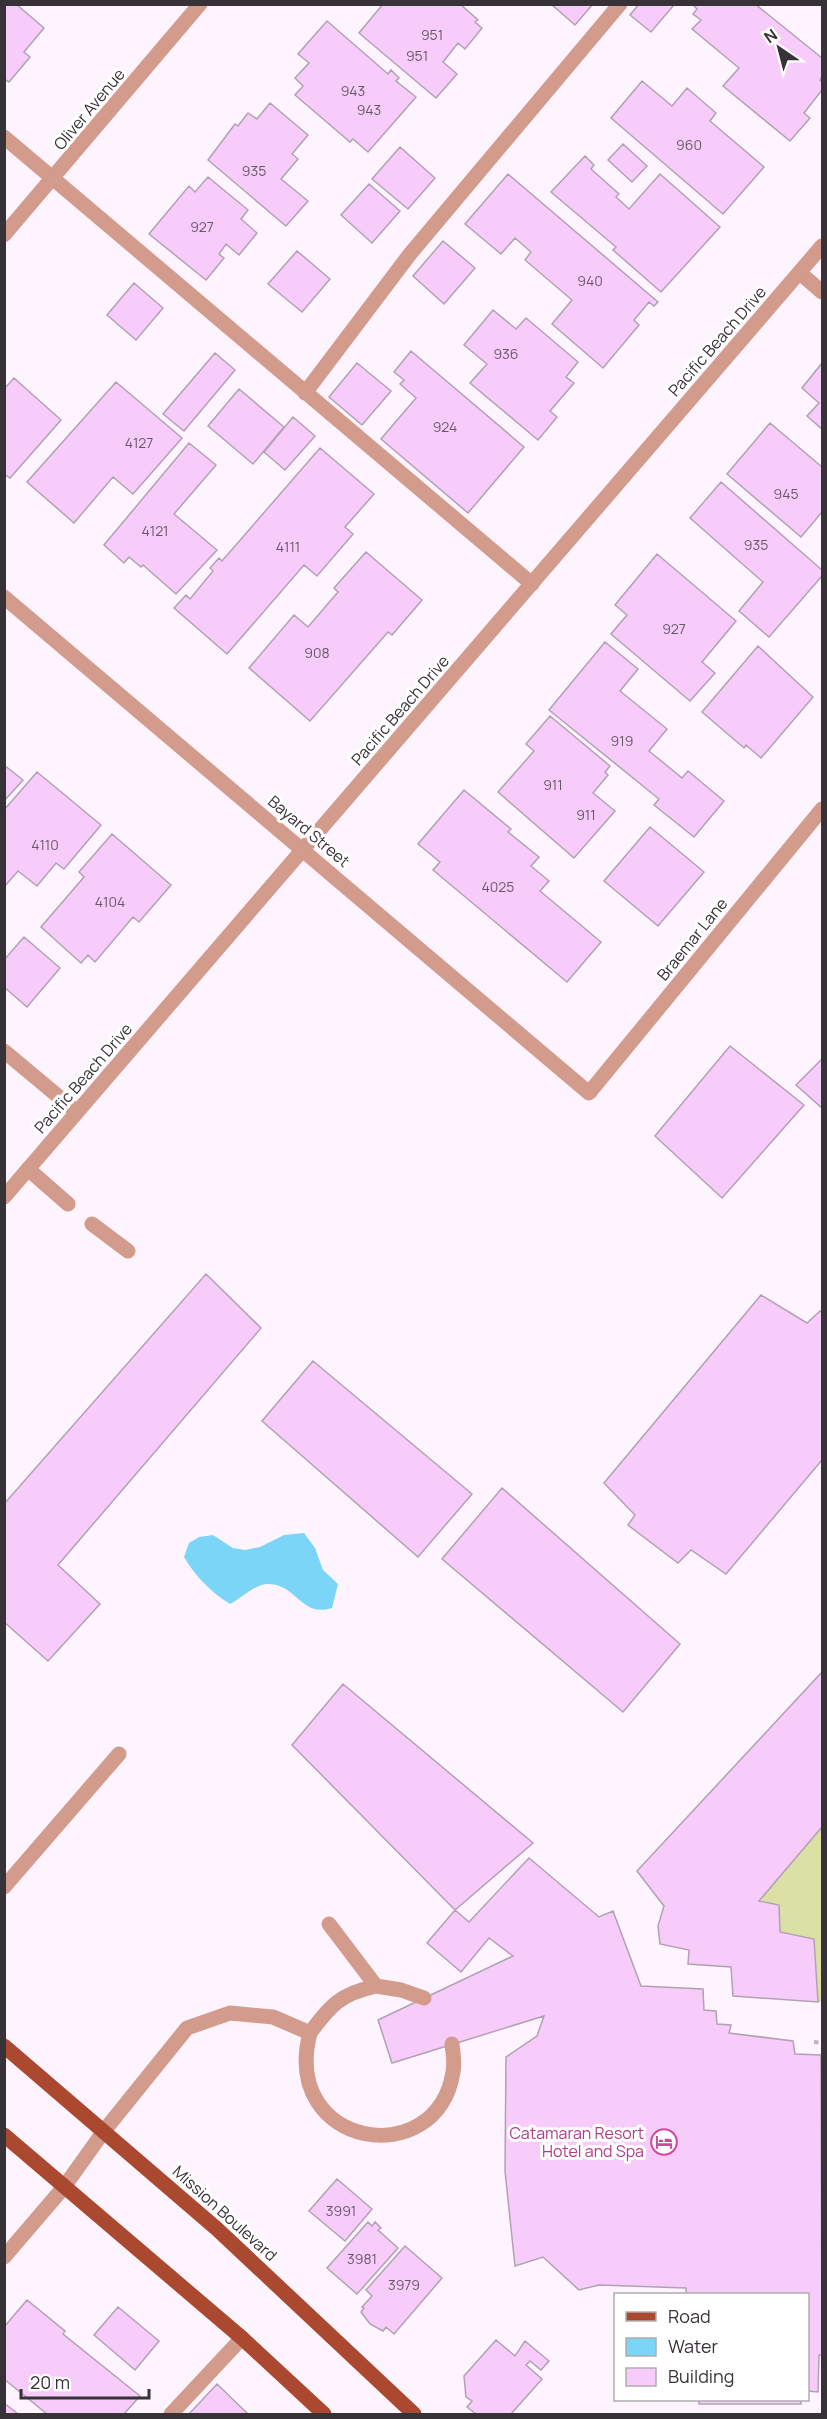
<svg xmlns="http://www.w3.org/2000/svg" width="827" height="2419" font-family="Manrope,sans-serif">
	<rect width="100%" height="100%" fill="#fef4ff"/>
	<!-- green -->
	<path fill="#dbe1a5" d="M822 1827V2002H818L814 1939 780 1932 779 1905 759 1901Z"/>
	<!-- water -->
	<path fill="#7bd5f7" d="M304 1533 315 1548 323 1570 338 1584 332 1608C301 1618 297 1584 268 1584 255 1584 242 1598 230 1604 213 1594 194 1575 184 1557L189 1543 199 1537 213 1535 233 1548 245 1550 260 1547 284 1535Z"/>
	<!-- building -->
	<path fill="#f8ccfa" stroke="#b1a1b2" stroke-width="1.5" d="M4 4H16L44 28 24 52 30 57 9 82 4 79Z
		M383 4H460L478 20 475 22 482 28 465 49 458 43 443 62 457 74 436 98 359 33Z
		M551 4H593L575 25Z
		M639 4H671L673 6 651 32 630 15Z
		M692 4H755L822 58V76L820 80 822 82V90L804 113 810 118 790 141 723 86 739 68 692 29 701 20 693 14 697 9Z
		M327 21 388 74 391 70 399 78 396 81 416 97 368 152 353 139 350 142 295 95 303 86 295 78 309 63 298 54Z
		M642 81 672 106 687 88 716 113 710 121 764 167 723 214 611 118Z
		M270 103 308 135 292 154 298 159 281 179 308 201 286 226 208 160 235 124 238 126 248 113 257 119Z
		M623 144 647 166 632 182 608 160Z
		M400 147 435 178 408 209 372 179Z
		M585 156 594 165 591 169 619 194 616 197 629 209 660 174 720 227 661 292 613 250 616 247 551 192Z
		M508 174 658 302 654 306 649 302 634 320 639 325 603 368 552 324 572 300 525 260 531 252 515 238 501 254 465 224Z
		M208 177 248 210 241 219 257 233 239 255 226 244 219 254 224 258 206 280 149 234 189 186 195 192Z
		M369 184 400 211 372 243 341 215Z
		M443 241 475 268 444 304 413 276Z
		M297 251 330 279 302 312 268 284Z
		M134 283 163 308 136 340 107 315Z
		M493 310 516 329 526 318 578 362 566 377 574 383 550 411 557 417 538 440 470 383 487 364 464 345Z
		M411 351 524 447 468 513 381 439 416 398 400 384 404 380 394 372Z
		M215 353 235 370 184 431 163 414Z
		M357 363 391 391 362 425 329 397Z
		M822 363V429L807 416 819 403 802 388Z
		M14 378 61 420 10 478 4 474V389Z
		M116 382 182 438 133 494 113 477 74 523 27 482Z
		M239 389 284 427 253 464 208 426Z
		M293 417 315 436 285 470 264 452Z
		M770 423 822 467V512L801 537 727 474Z
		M189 443 216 465 174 514 217 550 176 594 143 565 141 567 129 557 124 563 104 545Z
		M320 448 374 494 345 527 353 534 317 576 304 565 227 654 174 608 186 595 190 599 213 571 210 568 219 558 222 561Z
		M721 482 822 570V576L769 637 739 611 763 582 690 518Z
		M366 552 422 600 392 635 388 632 310 721 249 668 294 615 308 627 338 592 334 588Z
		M657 554 736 621 702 662 715 673 690 701 611 634 627 615 615 605Z
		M605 642 638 669 620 691 667 729 649 751 682 778 688 771 724 801 694 837 654 805 659 799 549 710Z
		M758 646 813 697 761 758 746 745 744 748 702 712Z
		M550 716 610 766 605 772 608 775 593 793 615 811 574 858 498 792 534 751 526 744Z
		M4 765 23 780 4 801Z
		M37 772 101 825 64 869 56 863 37 886 18 871 4 887V810Z
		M464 790 511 829 508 832 539 857 531 866 549 881 540 891 601 942 567 982 433 870 440 862 418 844Z
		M650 827 704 872 658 926 604 881Z
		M112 834 171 885 139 922 133 917 95 962 88 955 81 963 41 927 84 877 79 872Z
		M24 937 60 968 27 1007 4 987V960Z
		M730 1046 804 1105 722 1198 655 1136Z
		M822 1059V1108L796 1085Z
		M206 1274 261 1328 58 1565 100 1604 48 1661 4 1622V1504Z
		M761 1295 807 1323 820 1311 822 1313V1460L726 1574 691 1550 678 1563 628 1525 635 1515 604 1483Z
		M313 1361 472 1494 418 1557 262 1421Z
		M502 1488 680 1644 623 1712 442 1559Z
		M822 1672V1827L759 1901 779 1905 780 1932 814 1939 818 2002 733 1996 731 1967 688 1964 689 1950 660 1944 658 1926 664 1906 637 1871Z
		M343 1684 533 1843 455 1910 292 1745Z
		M529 1858 599 1917 613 1911 641 1986 703 1989 704 2010 716 2011 717 2024 731 2025 729 2033 793 2041 795 2054 821 2055 822 2355H819L818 2392 808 2391V2294H686V2288L599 2285 579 2290 543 2257 515 2266 505 2171 506 2057 537 2036 544 2016 392 2063 378 2020 513 1956 489 1938 461 1972 427 1943 455 1910 469 1922Z
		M337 2179 372 2209 345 2241 309 2211Z
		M368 2222 372 2226 375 2222 381 2228 378 2230 398 2248 357 2294 327 2268Z
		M405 2246 442 2278 394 2334 386 2327 383 2331 370 2324 361 2312 364 2308 362 2307 372 2296 366 2290Z
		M27 2300 65 2331 63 2334 140 2396 124 2414H47L4 2379V2327Z
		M118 2307 159 2341 135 2370 94 2335Z
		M496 2340 515 2356 525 2341 549 2361 541 2370 530 2361 526 2365 542 2379 511 2414H476L467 2407 472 2401 466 2397 464 2376Z
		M217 2384 248 2414H189Z
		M699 2400H801V2404H699Z
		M4 2403 18 2414H4Z"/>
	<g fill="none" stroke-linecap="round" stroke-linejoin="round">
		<!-- path -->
		<path stroke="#bdb4be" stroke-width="4" stroke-dasharray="4.5 4.5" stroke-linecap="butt" d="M814 2042 822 2043"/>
		<!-- service -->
		<path stroke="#d39b8c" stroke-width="15" d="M4 137 532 584
			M800 273 822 292
			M305 393 410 254 620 4
			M4 1051 77 1112
			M28 1169 68 1204
			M92 1224 128 1251
			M4 1887 119 1754
			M376 1986 401 1990 424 1998
			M310 2033C280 2148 437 2173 453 2072 455 2063 453 2053 452 2044
			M104 2131 187 2028 230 2013 273 2017 310 2033C331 2004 341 1994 376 1986L329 1924"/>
		<!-- pedestrian -->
		<path stroke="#d39b8c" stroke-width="15" d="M171 2414 242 2338"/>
		<!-- minor -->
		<path stroke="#d39b8c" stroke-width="15" d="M4 235 200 4
			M4 597 589 1093 822 809
			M4 2257 64 2187 104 2131"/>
		<!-- tertiary -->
		<path stroke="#d39b8c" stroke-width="15" d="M4 1197 822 246"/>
		<!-- primary -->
		<path stroke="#ab4930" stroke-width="15" d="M4 2046 217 2229 414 2414
			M4 2135 242 2338 324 2414"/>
	</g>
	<!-- icons -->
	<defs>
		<g id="hotel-ring" transform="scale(1.35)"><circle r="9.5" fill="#fff" stroke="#d1479c" stroke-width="1.5"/><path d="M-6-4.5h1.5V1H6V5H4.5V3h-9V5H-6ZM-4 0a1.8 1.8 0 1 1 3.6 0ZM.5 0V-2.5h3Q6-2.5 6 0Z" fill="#d1479c"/></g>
	</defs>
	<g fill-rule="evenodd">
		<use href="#hotel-ring" x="664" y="2142"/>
	</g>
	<g text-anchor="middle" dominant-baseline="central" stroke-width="6" stroke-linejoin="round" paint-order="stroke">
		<!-- number labels -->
		<g font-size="14" fill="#675868">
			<text x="432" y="34">951</text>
			<text x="417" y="55">951</text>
			<text x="353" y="90">943</text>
			<text x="369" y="109">943</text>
			<text x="689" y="144">960</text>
			<text x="254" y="170">935</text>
			<text x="202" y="226">927</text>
			<text x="590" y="280">940</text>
			<text x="506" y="353">936</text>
			<text x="445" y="426">924</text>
			<text x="139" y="442">4127</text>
			<text x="786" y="493">945</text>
			<text x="155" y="530">4121</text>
			<text x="756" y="544">935</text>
			<text x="288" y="546">4111</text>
			<text x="674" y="628">927</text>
			<text x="317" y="652">908</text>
			<text x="622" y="740">919</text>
			<text x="553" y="784">911</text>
			<text x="586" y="814">911</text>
			<text x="45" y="844">4110</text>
			<text x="498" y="886">4025</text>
			<text x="110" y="901">4104</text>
			<text x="341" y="2210">3991</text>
			<text x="362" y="2258">3981</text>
			<text x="404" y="2284">3979</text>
		</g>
		<!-- street labels -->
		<g font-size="16" fill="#373138" stroke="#fff">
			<text transform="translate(89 109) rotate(-50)">Oliver Avenue</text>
			<text transform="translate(717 341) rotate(-49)">Pacific Beach Drive</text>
			<text transform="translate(400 710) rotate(-49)">Pacific Beach Drive</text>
			<text transform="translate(309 831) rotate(40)">Bayard Street</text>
			<text transform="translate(692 939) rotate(-51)">Braemar Lane</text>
			<text transform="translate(83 1078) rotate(-49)">Pacific Beach Drive</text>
			<text transform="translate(225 2213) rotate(42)">Mission Boulevard</text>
		</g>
		<!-- hotel labels -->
		<g font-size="16" fill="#b23c85" stroke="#fff" text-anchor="end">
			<text x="644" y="2133">Catamaran Resort<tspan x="644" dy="18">Hotel and Spa</tspan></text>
		</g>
	</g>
	<!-- border -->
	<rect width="827" height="2419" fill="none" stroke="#373138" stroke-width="12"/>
	<!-- legend -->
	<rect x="614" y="2293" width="195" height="108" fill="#ffffff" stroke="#afadaf" stroke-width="1.5"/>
	<rect x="626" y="2312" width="30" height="9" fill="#ab4930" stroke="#afadaf" stroke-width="1.5"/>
	<text x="668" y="2323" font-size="18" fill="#373138">Road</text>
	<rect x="626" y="2338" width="30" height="18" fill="#7bd5f7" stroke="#afadaf" stroke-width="1.5"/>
	<text x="668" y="2353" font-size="18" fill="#373138">Water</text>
	<rect x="626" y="2368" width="30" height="18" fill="#f8ccfa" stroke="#afadaf" stroke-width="1.5"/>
	<text x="668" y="2383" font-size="18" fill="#373138">Building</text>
	<!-- north arrow -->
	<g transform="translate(779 48) rotate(325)" stroke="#ffffff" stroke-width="4.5" paint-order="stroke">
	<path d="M0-4.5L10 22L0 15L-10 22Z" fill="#373138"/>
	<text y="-9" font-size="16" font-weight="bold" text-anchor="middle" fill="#373138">N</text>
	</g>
	<!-- scale -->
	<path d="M21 2389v9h128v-9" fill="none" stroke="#373138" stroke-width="3"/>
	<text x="30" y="2389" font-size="18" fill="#373138" stroke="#ffffff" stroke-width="4.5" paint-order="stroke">20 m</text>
</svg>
